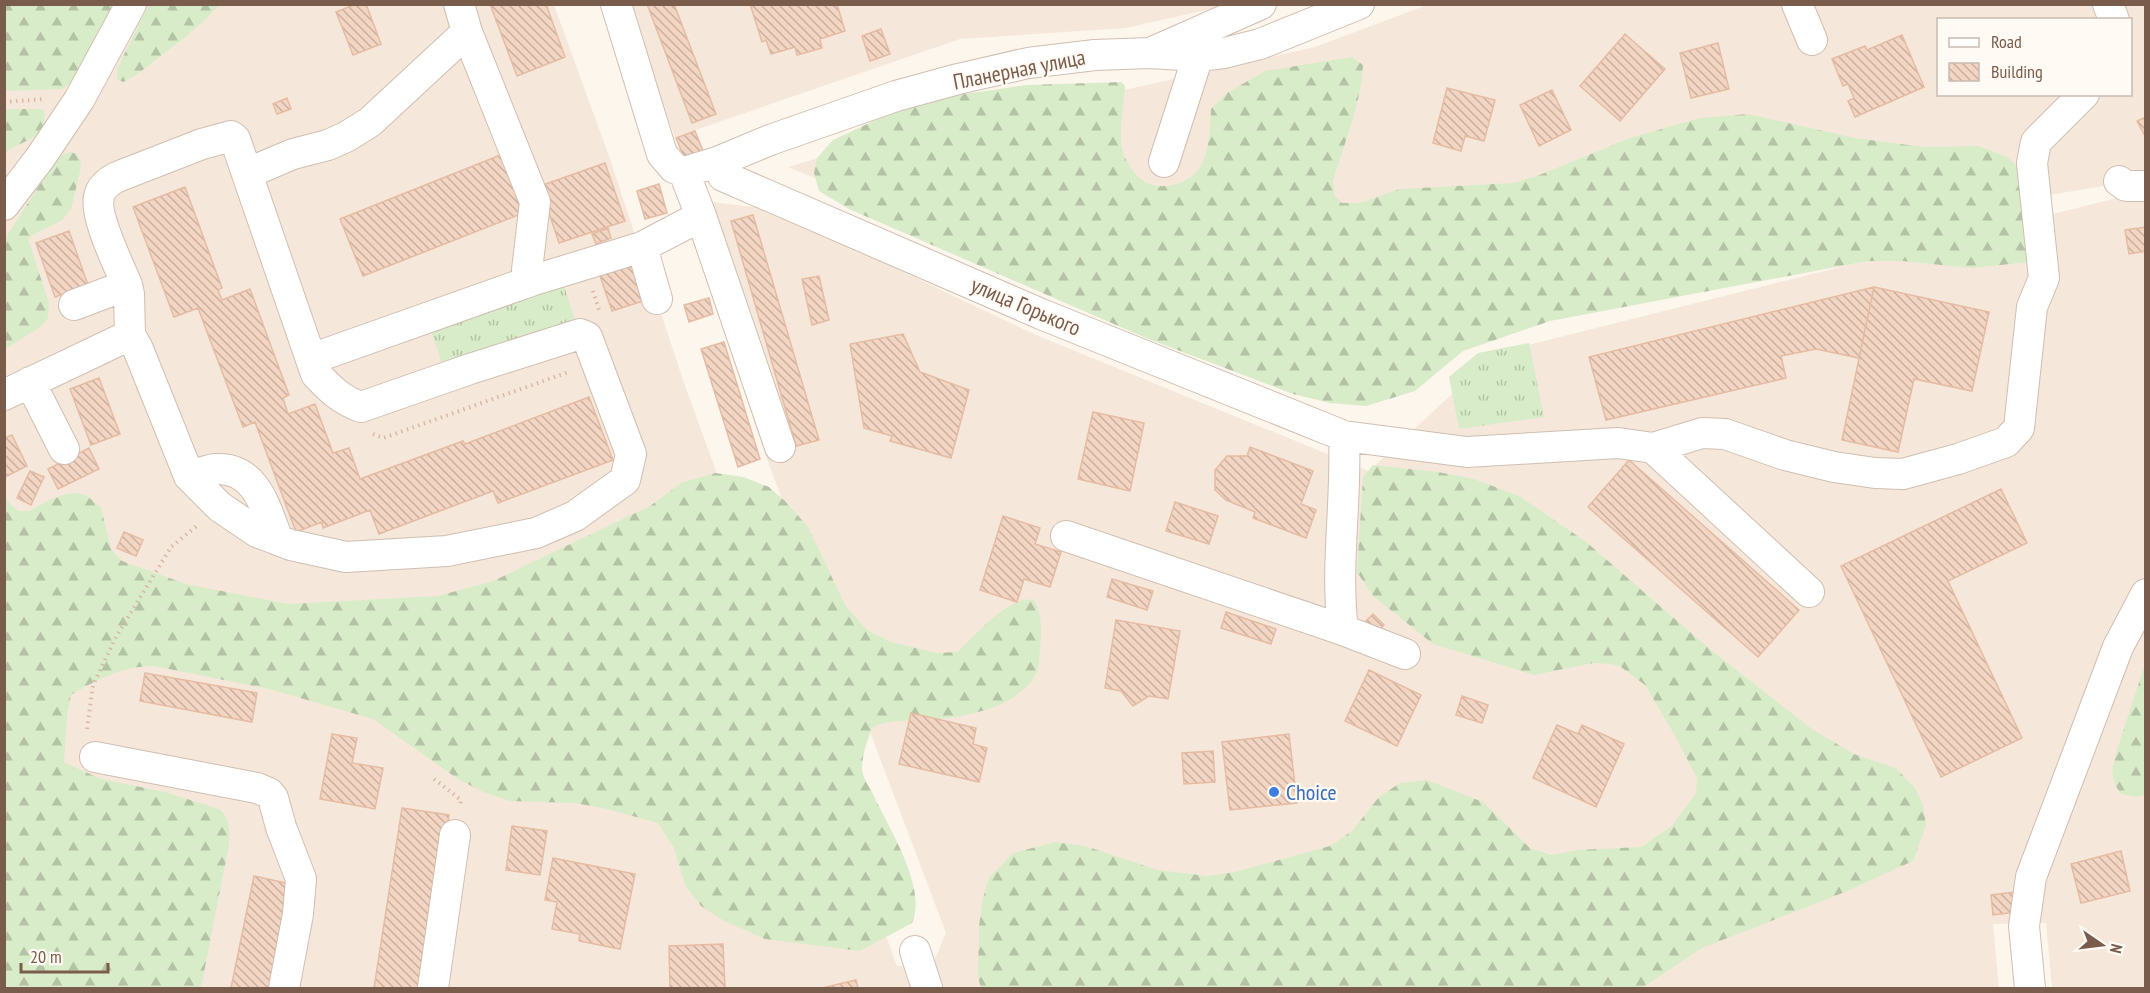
<svg xmlns="http://www.w3.org/2000/svg" width="2150" height="993" font-family="'PT Sans Narrow',sans-serif">
	<defs>
		<pattern id="grass-tufts" width="24" height="20" patternUnits="userSpaceOnUse" patternTransform="scale(1.5)"><rect width="24" height="20" fill="#d8ecc9"/><path d="M3 7l-1-3M5 7V3M7 7l1-3M15 17l-1-3M17 17v-4M19 17l1-3" fill="none" stroke="#b4c2a5"/></pattern>
		<pattern id="forest-firs" width="22" height="20" patternUnits="userSpaceOnUse" patternTransform="scale(1.5)"><rect width="22" height="20" fill="#d8ecc9"/><path d="M5 1l3.5 6h-7zM16 11l3.5 6h-7z" fill="#b4c2a5"/></pattern>
		<pattern id="building-back-hatch" width="6" height="6" patternUnits="userSpaceOnUse" patternTransform="scale(1.5)"><rect width="6" height="6" fill="#f3d5c3"/><path d="M-1 5l2 2M0 0l6 6M5-1l2 2" fill="none" stroke="#cab0a1"/></pattern>
	</defs>
	<rect width="100%" height="100%" fill="#fdf6ec"/>
	<!-- residential -->
	<path fill="#f5e8da" fill-rule="evenodd" d="M5 5H554L610 159 684 383 897 966H932L946 933 765 454 695 200 771 209 1036 335 1369 471 1496 353 2145 191V988H2052L2046 923 1993 924 1999 988H5Z
		M623 5H1229L1126 28 960 39 675 137Z
		M1427 5H2145V179L1469 293 1361 402 788 167 1024 98 1124 90 1315 47ZM1938 20H2130V94H1938Z"/>
	<!-- grass -->
	<path fill="url(#grass-tufts)" d="M562 280 575 320 443 366 429 326Z
		M1529 343 1544 417 1459 429 1449 377 1478 353Z"/>
	<!-- forest -->
	<path fill="url(#forest-firs)" d="M149 4 219 5C201 26 180 41 158 58 146 67 137 76 123 82L117 79V69Z
		M4 5H120L75 81 62 89 5 91Z
		M1352 57 1363 65C1361 105 1344 143 1333 181L1334 195 1342 203H1360L1400 189 1513 183 1537 176 1630 138 1700 118 1748 114 1855 138 1923 147 1979 146 2007 157 2039 187 2029 262 1972 268 1902 261H1868L1550 321 1463 351 1415 391 1366 406 1330 403 1293 394 1146 338 849 209 819 191 814 173 817 158 833 140 899 109 938 98 1026 85 1121 82 1125 86C1124 107 1117 136 1124 155 1129 167 1136 177 1147 183 1164 191 1191 183 1200 167 1210 150 1210 128 1211 109L1227 93 1265 71Z
		M5 109H40L44 111C47 141 22 139 5 153Z
		M70 152 77 154 81 162 80 172 71 209 62 220 31 236 28 239 49 303 48 318 40 327 5 349V239L49 170 60 156Z
		M1373 465 1438 472 1474 479 1519 496 1585 541 1706 646 1813 730 1854 754 1896 768 1915 788 1923 805 1926 825 1913 861 1845 892 1702 948 1642 988H981L978 977 979 926 983 898 989 878 1013 853 1055 842 1085 846 1158 870 1207 876 1235 872 1330 846 1352 831 1379 797 1400 783 1427 780 1483 802 1530 848 1551 855 1578 850 1641 847 1672 826 1696 793 1697 778 1674 734 1645 685 1621 667 1611 664 1593 663 1534 675 1433 644 1373 596 1357 572 1363 477Z
		M715 473 743 477 769 487 786 502 808 527 845 605 867 630 891 642 937 653 957 652C975 637 1009 594 1034 600 1043 615 1041 634 1040 650 1039 656 1040 663 1038 668 1025 708 961 718 926 720 908 721 887 719 872 728 867 741 862 755 862 769 862 777 870 787 873 794 888 827 928 888 912 923L860 951 765 939 724 921 701 906 685 885 674 848 658 823 603 808 574 803 510 801 483 792 458 779 373 719 269 689 154 666C126 665 95 680 71 695L67 716 64 762 101 779 165 792 219 809C231 818 229 829 229 844L201 988H5L4 496 11 505 19 511H30L47 501 66 494 76 493 86 495 101 508 111 549 122 561 186 584 288 604 438 596 493 581 650 506 681 483Z
		M2145 664V795L2137 797 2121 794 2115 785 2112 771 2117 750Z"/>
	<!-- building -->
	<path fill="url(#building-back-hatch)" stroke="#e6bba3" stroke-width="1.5" d="M356 4H366L381 44 353 55 336 12Z
		M490 4H546L565 57 517 76Z
		M647 4H674L716 114 692 123Z
		M750 4H837L845 31 820 39 822 48 797 55 795 47 771 54 766 40 762 42Z
		M881 29 890 54 870 61 862 36Z
		M1625 34 1665 69 1620 121 1580 86Z
		M1902 35 1924 87 1855 117 1848 101 1854 98 1848 84 1843 86 1832 59 1865 46 1867 50Z
		M1718 43 1729 89 1691 98 1680 53Z
		M1447 88 1495 100 1484 141 1465 136 1461 151 1433 143Z
		M1552 90 1571 130 1539 146 1520 105Z
		M287 98 291 109 277 114 273 104Z
		M2146 117V138L2137 121Z
		M695 131 704 153 685 160 676 138Z
		M503 154 526 212 363 276 340 219Z
		M605 163 625 221 559 243 540 186Z
		M659 184 667 213 645 219 637 191Z
		M185 187 222 288 218 290 222 300 250 289 289 395 283 398 288 414 315 404 333 453 349 448 360 479 463 441 465 444 589 397 613 460 498 503 493 491 379 534 370 510 323 528 322 522 296 532 255 422 243 427 198 308 174 317 133 207Z
		M753 215 819 440 796 446 731 221Z
		M2146 227V251L2129 254 2125 230Z
		M608 228 611 238 596 244 592 234Z
		M69 231 88 285 55 297 36 243Z
		M630 260 643 301 612 311 598 270Z
		M819 276 829 320 812 325 802 279Z
		M1874 287 1859 358 1816 349 1781 356 1786 378 1606 420 1589 357Z
		M1874 287 1989 312 1972 391 1914 379 1898 452 1842 440Z
		M709 298 713 314 689 322 684 305Z
		M903 334 920 372 969 390 951 458 890 441 892 436 864 428 850 344Z
		M724 342 760 459 738 467 701 349Z
		M99 378 120 434 91 445 70 389Z
		M1093 412 1144 423 1130 491 1078 479Z
		M12 435 27 466 5 477 4 438Z
		M1250 447 1313 471 1301 504 1316 510 1306 538 1253 518 1255 512 1226 500 1215 490V470L1227 456H1247Z
		M89 448 99 469 58 489 48 469Z
		M1629 460 1799 610 1758 657 1588 507Z
		M30 471 44 477 31 505 17 498Z
		M2001 489 2027 543 1948 581 2022 738 1941 777 1841 566Z
		M1175 502 1218 516 1209 544 1166 531Z
		M1003 516 1040 528 1035 544 1061 552 1050 587 1024 579 1017 602 980 590Z
		M124 532 143 540 136 556 117 548Z
		M1112 579 1153 591 1147 610 1107 597Z
		M1226 612 1276 629 1271 644 1221 628Z
		M1373 614 1384 625 1375 635 1363 624Z
		M1116 620 1180 631 1168 699 1149 696 1133 706 1121 691 1105 688Z
		M1369 670 1421 695 1397 746 1345 721Z
		M145 673 257 693 252 722 140 701Z
		M1462 696 1488 705 1482 723 1456 715Z
		M911 713 976 728 973 744 987 748 979 782 899 764Z
		M1557 725 1578 734 1582 725 1624 744 1596 807 1533 778Z
		M332 734 357 738 352 763 383 768 375 809 320 799Z
		M1289 734 1297 803 1230 810 1222 742Z
		M1213 751 1215 782 1184 784 1182 753Z
		M402 808 449 815 429 944 422 988H374Z
		M512 826 547 831 540 875 506 870Z
		M2121 851 2130 891 2081 903 2071 864Z
		M553 858 635 874 620 949 579 941 580 934 552 929 557 902 545 900Z
		M254 876 291 884 270 988H231Z
		M2015 892 2017 912 1993 915 1991 895Z
		M723 944 725 988H670L669 946Z
		M856 980 858 988H822Z"/>
	<g fill="none" stroke-linecap="round" stroke-linejoin="round">
		<!-- minor casing -->
		<g stroke="#d1beb0" stroke-width="32">
			<path id="minor" d="M616 4 662 154 674 168 684 172 701 216 780 447
				M1797 4 1812 40
				M2108 4 2114 20
				M467 32 535 202 527 270 531 281
				M1155 51 1261 4
				M717 162 723 176 1041 314 1344 436 1467 452 1618 443 1653 448 1702 433 1725 434 1785 455 1834 467 1875 473 1903 474 1958 459 2006 442 2019 428 2032 307 2044 278 2032 163 2036 142 2084 94
				M1164 162 1198 56
				M684 172 717 162 770 140 896 96 958 79 1028 63 1095 55 1150 53 1198 56 1224 53 1260 44 1359 4
				M248 173 293 154 328 145 346 137 370 122 467 32 459 4
				M2119 181 2126 186H2146
				M4 205 40 158 79 100 131 4
				M642 247 657 299
				M74 305 127 285
				M311 359 531 281 642 247 701 216
				M30 382 64 449
				M4 395 130 335 138 349 189 476 220 507 257 532 291 545 346 557 447 551 536 533 575 516 625 480 631 454 587 337 580 334 470 369 361 407C341 400 330 389 316 374L235 139 231 136 202 144 117 177C109 181 101 187 99 197 94 215 119 266 127 285L129 294 130 335
				M1653 448 1809 592
				M189 476C197 474 207 470 216 469 257 467 266 510 278 540
				M1066 536 1343 630C1335 566 1347 501 1344 436
				M1343 630 1405 654
				M95 757 257 788 269 793 273 798 281 827 301 879 298 914 284 988
				M915 951 927 988
				M433 988 455 835
				M2030 988 2024 926 2031 877 2118 647 2146 594"/>
		</g>
		<!-- path -->
		<path stroke="#d9b8a5" stroke-width="4" stroke-dasharray="1.5 4.5" stroke-linecap="butt" d="M4 102 45 99
			M593 291 599 310
			M373 434 383 438 569 372
			M87 729 93 685 116 637 171 547 198 525
			M434 779 461 800 460 807"/>
		<!-- minor -->
		<use href="#minor" stroke="#fff" stroke-width="30"/>
	</g>
	<!-- markers -->
	<circle fill="#3f7fe0" stroke="#fffaf3" stroke-width="2" cx="1274" cy="792" r="6"/>
	<g text-anchor="middle" dominant-baseline="central" stroke-width="4.5" stroke-linejoin="round" paint-order="stroke">
		<!-- street labels -->
		<g font-size="22" fill="#7a5c4d" stroke="#fffaf3">
			<text transform="translate(1019 69) rotate(-11)">Планерная улица</text>
			<text transform="translate(1026 306) rotate(23)">улица Горького</text>
		</g>
		<!-- shop labels -->
		<g font-size="22" fill="#366cbe" stroke="#fffaf3" text-anchor="start">
			<text x="1286" y="792">Choice</text>
		</g>
	</g>
	<!-- border -->
	<rect width="2150" height="993" fill="none" stroke="#7a5c4d" stroke-width="12"/>
	<!-- legend -->
	<rect x="1937" y="18" width="195" height="78" fill="#fffaf3" stroke="#cabbb1" stroke-width="1.5"/>
	<rect x="1949" y="38" width="30" height="9" fill="#ffffff" stroke="#cabbb1" stroke-width="1.5"/>
	<text x="1991" y="48" font-size="18" fill="#7a5c4d">Road</text>
	<rect x="1949" y="63" width="30" height="18" fill="url(#building-back-hatch)" stroke="#cabbb1" stroke-width="1.5"/>
	<text x="1991" y="78" font-size="18" fill="#7a5c4d">Building</text>
	<!-- north arrow -->
	<g transform="translate(2102 945) rotate(104)" stroke="#fffaf3" stroke-width="4.5" paint-order="stroke">
	<path d="M0-4.5L10 22L0 15L-10 22Z" fill="#7a5c4d"/>
	<text y="-9" font-size="16" font-weight="bold" text-anchor="middle" fill="#7a5c4d">N</text>
	</g>
	<!-- scale -->
	<path d="M21 963v9h87v-9" fill="none" stroke="#7a5c4d" stroke-width="3"/>
	<text x="30" y="963" font-size="18" fill="#7a5c4d" stroke="#fffaf3" stroke-width="4.5" paint-order="stroke">20 m</text>
</svg>
